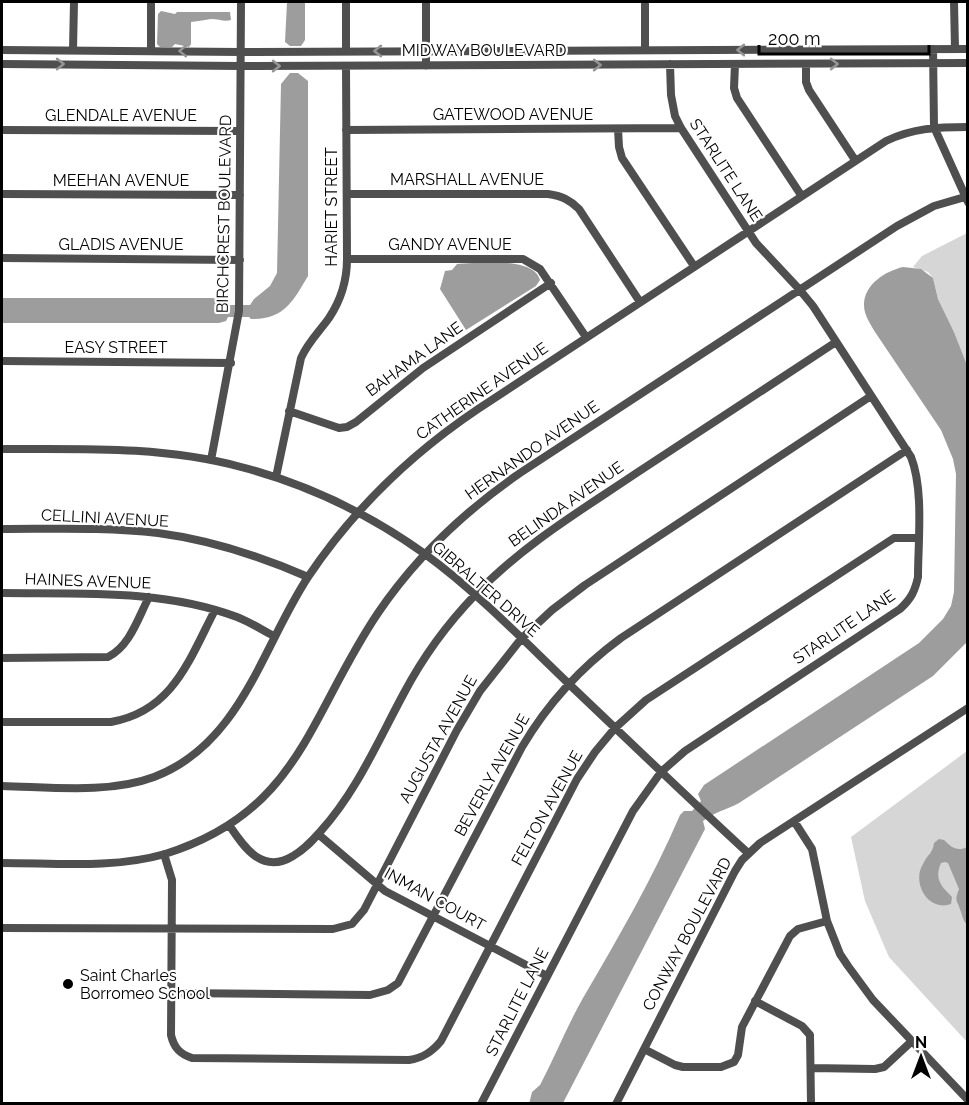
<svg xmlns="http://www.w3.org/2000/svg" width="969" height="1105" font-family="Raleway,sans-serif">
	<rect width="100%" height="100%" fill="#fff"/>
	<!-- green -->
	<path fill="#d6d6d6" d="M967 233V365L954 332 938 299 933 278 928 272 913 267 922 256Z
		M967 751V1042L889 957 865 901 851 837Z"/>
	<!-- water -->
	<path fill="#9d9d9d" d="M287 2H305V40L301 46H290L285 42Z
		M161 11 175 14 177 12H230L231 20C224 22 219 19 211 19 205 20 199 21 191 22V44L189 47 175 44 172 47H160L157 44 158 14Z
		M290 73H298L308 81V276C293 301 284 320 251 319L249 317H228L226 321 219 323H2V298H211L223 299 229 305H250L254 299 270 286 277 273 281 84Z
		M457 264C477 263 534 256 540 280L536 286 466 330 440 289 445 271 452 270Z
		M903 267 921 269 933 278 938 299 954 332 967 365V642L933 676 739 803C726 810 714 812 703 821L705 829 563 1103 529 1104 532 1092 540 1085C555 1057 567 1026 583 998 618 938 653 878 680 815L684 811H692L701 801 698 794 704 785 919 643 943 619 951 606 954 592 956 474 953 459 941 430 875 332C870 323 864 315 864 305 864 284 886 271 903 267Z
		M939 839 944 840C951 847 957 852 967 847V925C963 920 963 918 961 912 957 899 954 902 959 889L948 863 945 862 941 863C934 879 941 886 952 897L951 904C943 907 935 905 929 900 919 891 916 875 923 864 927 855 933 853 934 843Z"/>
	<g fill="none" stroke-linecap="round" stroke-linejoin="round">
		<!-- minor -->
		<path stroke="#4f4f4f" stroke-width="8" d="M426 2V66
			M645 2V50
			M954 2 955 49
			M933 49 934 127 968 202
			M2 50 241 52 968 49
			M73 50 74 2
			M151 51V2
			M346 51V2
			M2 64 241 66 968 63
			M735 64 734 88 737 98 801 195
			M806 64V82L809 90 855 160
			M618 129 619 147 622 158 694 266
			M2 130 240 131
			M346 130 681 128
			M2 194 240 195
			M347 194H548C562 196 570 200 579 209L640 302
			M2 258 240 260
			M347 259H523L540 269 586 337
			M2 361 231 363
			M289 411 339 428 347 427 356 422 423 368 551 283
			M2 449C82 449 163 446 241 467 307 484 369 514 425 554 477 592 523 640 570 685 629 741 688 798 748 853
			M211 460 239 311 241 2
			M276 477 301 358C308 342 319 332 329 318 341 300 347 280 347 259L346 66
			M2 529C54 529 107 527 158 533 211 540 260 556 308 577
			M2 593C80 594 162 589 237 617 250 622 262 630 274 636
			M2 658 108 657C130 646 138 618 149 597
			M2 722H111C173 711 189 660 215 610
			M2 786C50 787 109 794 154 777 241 744 262 647 308 577 353 510 411 454 478 409L886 141C913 128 938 127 968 127
			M794 821 812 849 827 921 840 954 848 966 873 1000 968 1100
			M229 825C244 847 262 875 293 856 304 850 312 841 320 832 357 791 378 741 404 693 423 657 448 623 476 594 523 545 580 511 635 474 702 430 769 386 836 342
			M318 834 385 891 547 976
			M164 854 172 880 171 1035C174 1048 180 1054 192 1058L409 1060C423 1058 432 1052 441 1041L577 779 595 752 615 728 646 700 894 538H918
			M2 863C55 863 113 869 165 854 300 812 309 715 378 613 416 557 465 511 520 473L897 226 934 206 968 196
			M2 928 333 929 352 924 364 910 457 730 480 691 521 639 552 610 585 585 871 396
			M171 993 370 995 388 990 398 983 522 747C548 703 580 668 621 638L907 450
			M755 1001 802 1026 810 1035 811 1104
			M644 1049 675 1065 683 1067H721L734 1062 738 1055 742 1027 790 936 798 929 827 921
			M811 1068 875 1069 884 1067 912 1041
			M481 1104 633 811 661 772 685 751 900 609C911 599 915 591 918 577 918 541 924 490 911 457L813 306 799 289 756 243 681 128 675 116 671 95 670 64
			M616 1104 735 871 742 860 760 843 968 708"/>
	</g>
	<!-- one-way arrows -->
	<defs><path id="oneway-chevron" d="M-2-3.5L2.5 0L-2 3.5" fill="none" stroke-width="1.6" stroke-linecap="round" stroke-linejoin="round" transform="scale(1.5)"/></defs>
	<g stroke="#959595">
		<use href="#oneway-chevron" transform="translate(741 50) rotate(180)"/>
		<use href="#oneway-chevron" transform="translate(183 51) rotate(-179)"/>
		<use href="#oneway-chevron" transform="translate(378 51) rotate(180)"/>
		<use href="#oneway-chevron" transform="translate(60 64)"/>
		<use href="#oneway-chevron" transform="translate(834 64)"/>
		<use href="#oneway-chevron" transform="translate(597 65)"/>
		<use href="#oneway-chevron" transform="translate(276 66)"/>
	</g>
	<!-- markers -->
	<circle fill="#000" stroke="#fff" stroke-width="2" cx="68" cy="984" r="6"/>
	<g text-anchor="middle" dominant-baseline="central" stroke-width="4.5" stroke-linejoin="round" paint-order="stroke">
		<!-- street labels -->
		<g font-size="16" fill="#000" stroke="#fff">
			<text x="484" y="50">MIDWAY BOULEVARD</text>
			<text x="513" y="114">GATEWOOD AVENUE</text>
			<text x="121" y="115">GLENDALE AVENUE</text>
			<text transform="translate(726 170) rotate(57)">STARLITE LANE</text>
			<text x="467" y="179">MARSHALL AVENUE</text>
			<text x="121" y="180">MEEHAN AVENUE</text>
			<text transform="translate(331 207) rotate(-90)">HARIET STREET</text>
			<text transform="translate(224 214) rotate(-89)">BIRCHCREST BOULEVARD</text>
			<text x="121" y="244">GLADIS AVENUE</text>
			<text x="450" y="244">GANDY AVENUE</text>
			<text x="116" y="347">EASY STREET</text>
			<text transform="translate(414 359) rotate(-36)">BAHAMA LANE</text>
			<text transform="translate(482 391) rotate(-35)">CATHERINE AVENUE</text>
			<text transform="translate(532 450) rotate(-35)">HERNANDO AVENUE</text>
			<text transform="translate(566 504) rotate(-35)">BELINDA AVENUE</text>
			<text transform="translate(105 518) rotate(3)">CELLINI AVENUE</text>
			<text transform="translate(88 581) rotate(2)">HAINES AVENUE</text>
			<text transform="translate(486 589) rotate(41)">GIBRALTER DRIVE</text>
			<text transform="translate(844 627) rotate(-34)">STARLITE LANE</text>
			<text transform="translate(438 739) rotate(-61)">AUGUSTA AVENUE</text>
			<text transform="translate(492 775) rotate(-61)">BEVERLY AVENUE</text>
			<text transform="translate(547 808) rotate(-61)">FELTON AVENUE</text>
			<text transform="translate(435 899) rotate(29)">INMAN COURT</text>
			<text transform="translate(687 934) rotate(-62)">CONWAY BOULEVARD</text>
			<text transform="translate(517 1002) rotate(-63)">STARLITE LANE</text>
		</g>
		<!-- poi labels -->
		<g font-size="16" fill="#000" stroke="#fff" text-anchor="start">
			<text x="80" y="975">Saint Charles<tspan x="80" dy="18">Borromeo School</tspan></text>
		</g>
	</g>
	<!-- border -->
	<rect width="969" height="1105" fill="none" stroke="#000000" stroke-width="6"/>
	<!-- north arrow -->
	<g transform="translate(921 1057)" stroke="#ffffff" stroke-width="4.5" paint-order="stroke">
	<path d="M0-4.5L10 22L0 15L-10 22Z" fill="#000000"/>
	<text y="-9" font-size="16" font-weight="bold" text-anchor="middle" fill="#000000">N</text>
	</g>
	<!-- scale -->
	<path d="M759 45v9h170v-9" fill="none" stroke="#000000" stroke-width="3"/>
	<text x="768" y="45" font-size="18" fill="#000000" stroke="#ffffff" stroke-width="4.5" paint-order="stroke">200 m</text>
</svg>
